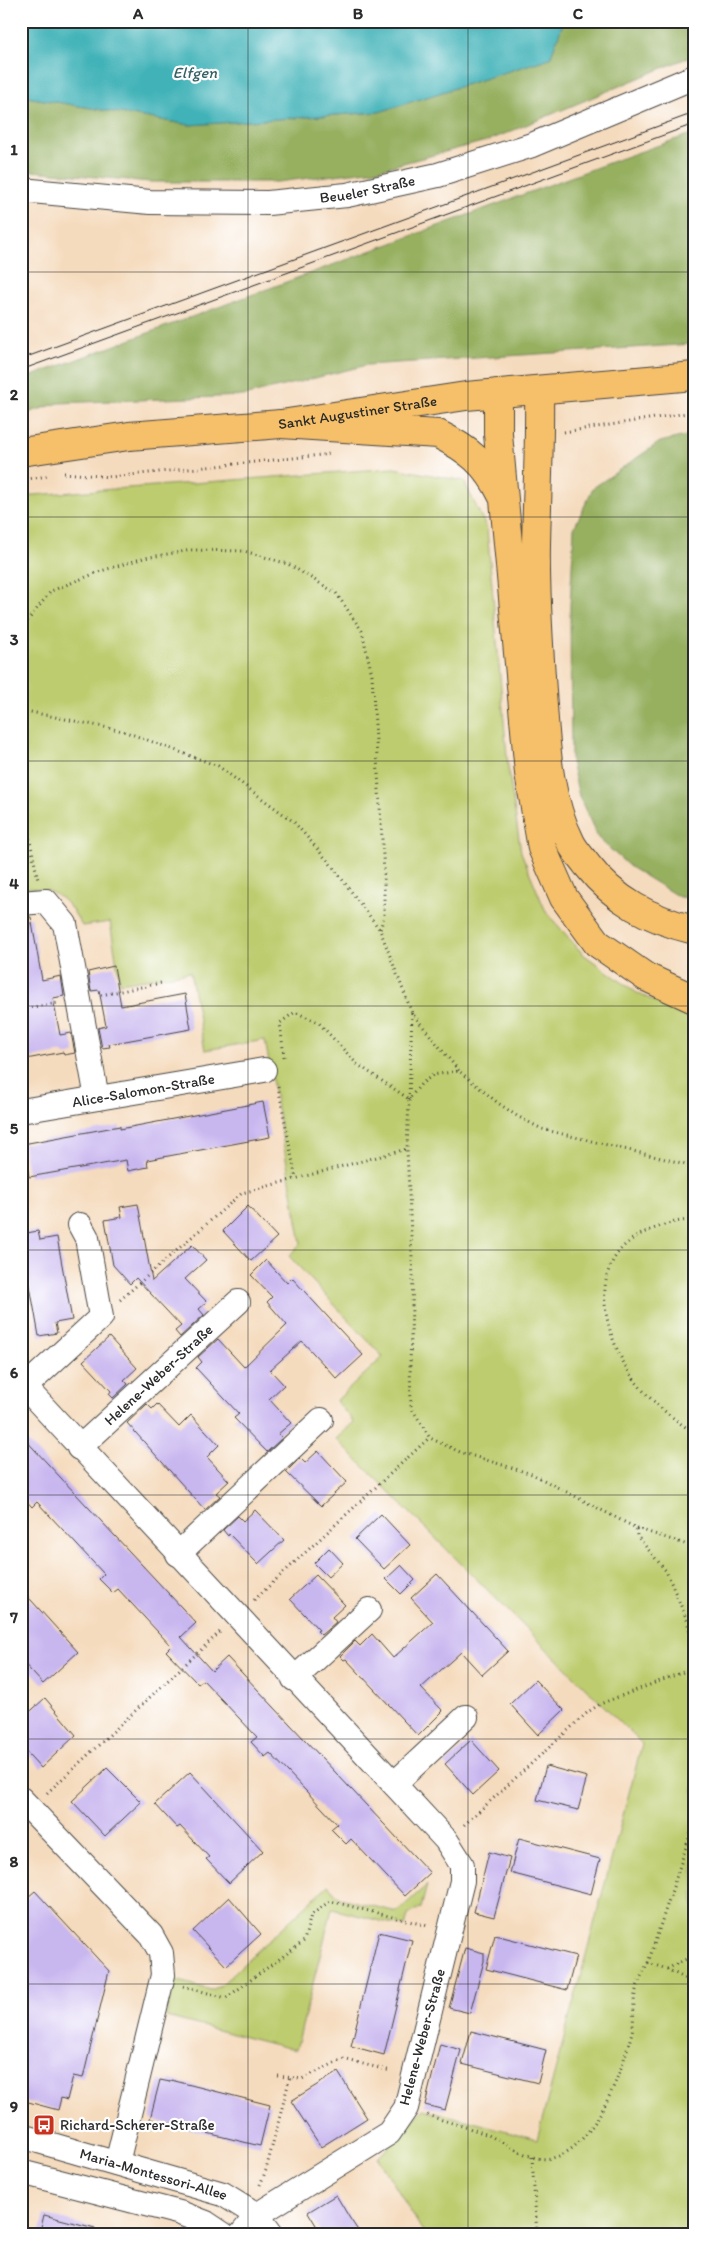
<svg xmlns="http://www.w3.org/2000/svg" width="715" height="2256" font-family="Itim,sans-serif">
	<rect width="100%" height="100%" fill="#fff"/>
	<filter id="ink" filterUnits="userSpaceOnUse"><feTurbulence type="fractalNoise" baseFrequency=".02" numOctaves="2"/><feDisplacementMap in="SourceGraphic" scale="10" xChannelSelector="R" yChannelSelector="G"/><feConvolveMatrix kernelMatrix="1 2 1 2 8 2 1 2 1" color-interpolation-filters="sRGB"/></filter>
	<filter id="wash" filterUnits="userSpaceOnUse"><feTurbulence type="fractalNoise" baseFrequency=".0096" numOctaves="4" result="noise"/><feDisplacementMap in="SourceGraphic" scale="20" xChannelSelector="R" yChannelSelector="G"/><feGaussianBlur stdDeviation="1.12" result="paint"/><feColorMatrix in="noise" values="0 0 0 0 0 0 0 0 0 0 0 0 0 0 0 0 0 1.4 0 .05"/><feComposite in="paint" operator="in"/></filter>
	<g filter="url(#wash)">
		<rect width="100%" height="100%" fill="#f5dbbe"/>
		<!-- green -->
		<path fill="#bdcc6e" stroke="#747c4c" d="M394 468 464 481 487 529 508 767 521 852 546 912 583 954 637 993 694 1020V2235H425L378 2158 424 2109 537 2139 642 1744 336 1439 354 1422 336 1401 383 1357 289 1256 301 1243 265 1040 205 1050 190 972 120 983 110 922 82 926C67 899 56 888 24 888L21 874V496Z
			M328 1885 340 1898 397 1912 427 1885 421 1908 408 1915 405 1927 332 1909 296 2050 166 2017 175 1980 211 1990 220 1986Z"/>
		<!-- forest -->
		<path fill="#96b061" stroke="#606e46" d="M564 21H694V55L490 140 377 170 277 182H150L21 170V96L190 125 379 112 550 58Z
			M694 133V344L367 365 243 396 59 403 21 415V380L622 158Z
			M694 434V898L679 897 630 867 598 838 579 796 571 761 570 606 574 528 593 488 660 442Z"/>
		<!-- water -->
		<path fill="#41b2b8" stroke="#366e72" d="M21 21H564L550 58 379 112 190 125 21 96Z"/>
		<g id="blocks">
			<!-- building -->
			<path fill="#c8b6ef" d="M31 917 42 980 61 976 64 996 53 998 60 1035 71 1033 75 1053 64 1055 63 1052 21 1060V918Z
				M114 966 121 1006 185 994 191 1029 109 1044 110 1047 102 1048 98 1028 106 1026 99 990 91 991 88 972Z
				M263 1102 270 1137 147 1160 148 1167 128 1171 126 1160 29 1177 23 1144 120 1126V1129Z
				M138 1204 152 1281 192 1245 206 1260 185 1279 207 1302 199 1309 204 1315 180 1337 175 1331 181 1326 136 1278 130 1284 113 1265 105 1220 122 1217 120 1207Z
				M248 1206 277 1237 251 1261 223 1231Z
				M38 1231 40 1240 57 1237 72 1320 55 1323 57 1333 39 1336 21 1236V1234Z
				M266 1260 287 1283 292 1278 363 1355 337 1379 302 1341 270 1370 284 1385 269 1399 291 1423 278 1434 282 1438 267 1452 234 1418 239 1414 196 1368 202 1362 198 1357 218 1339 244 1367 287 1325 267 1302 272 1297 251 1275Z
				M109 1337 137 1368 124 1380 128 1384 113 1398 109 1394 111 1391 83 1361Z
				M147 1404 152 1409 157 1404 179 1427 191 1415 219 1445 207 1457 229 1481 216 1493 220 1496 205 1510 127 1423Z
				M21 1435 196 1623 181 1637 212 1671 227 1657 430 1873 405 1896 351 1839 346 1844 331 1829 337 1824 323 1809 270 1753 265 1757 251 1742 257 1737 203 1680 198 1684 166 1651 171 1646 118 1589 113 1593 99 1579 104 1574 37 1502 32 1507 21 1495Z
				M318 1451 347 1482 321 1506 286 1472 300 1458 305 1463Z
				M255 1510 284 1540 258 1564 229 1534 228 1536 223 1530 238 1516 243 1521Z
				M381 1514 410 1545 384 1569 355 1539Z
				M329 1548 343 1563 328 1577 314 1563Z
				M401 1565 415 1580 401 1594 386 1579Z
				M437 1574 508 1651 482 1675 461 1652 421 1688 443 1711 418 1736 346 1659 344 1660 340 1656 355 1641 360 1646 372 1634 393 1658 433 1622 411 1598Z
				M316 1575 345 1605 332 1617 336 1622 321 1635 317 1631 319 1630 290 1599Z
				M21 1589 78 1652 43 1684 21 1660Z
				M535 1680 564 1710 538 1735 510 1704Z
				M45 1698 76 1735 41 1768 21 1746V1720Z
				M471 1740 499 1771 473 1795 445 1764Z
				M546 1766 587 1777 578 1810 537 1800Z
				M107 1768 141 1802 105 1836 72 1801Z
				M190 1772 263 1851 229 1883 206 1859 209 1857 194 1841 180 1826 177 1828 155 1804Z
				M519 1838 600 1859 591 1894 510 1873Z
				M489 1852 510 1858 494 1917 474 1912Z
				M35 1891 109 1971 83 2078 73 2076 67 2100 61 2098 58 2110 21 2100V1903Z
				M229 1897 261 1934 226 1966 193 1931Z
				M379 1932 412 1940 384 2055 351 2046Z
				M495 1935 576 1956 567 1990 486 1969Z
				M465 1948 484 1953V1961L470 2013 449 2008Z
				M471 2031 546 2050 538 2083 462 2064Z
				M440 2044 461 2050 445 2110 425 2105Z
				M338 2072 367 2118 321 2147 291 2101Z
				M160 2080 170 2082 171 2080 270 2105 260 2146 150 2119Z
				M336 2195 349 2217 361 2235H322L308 2212Z
				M44 2215 95 2228 94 2235H39Z"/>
		</g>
	</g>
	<g filter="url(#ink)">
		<use href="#blocks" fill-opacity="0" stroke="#494541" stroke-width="1"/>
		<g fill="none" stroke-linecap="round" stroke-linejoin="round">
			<!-- minor casing -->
			<g stroke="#494541" stroke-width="26">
				<g id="minor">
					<path id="s1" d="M21 190 150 202 268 203 347 195 438 175 532 145 694 77"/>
					<path d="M21 903 46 901 65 924 97 1098"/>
					<path id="s2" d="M21 1111 264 1070"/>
					<path d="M21 1383 446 1840 462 1865V1881L406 2108 389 2133 257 2215 241 2235"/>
					<path d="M25 1387 101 1317 87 1238 80 1225"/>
					<path id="s3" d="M79 1448 238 1302"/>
					<path d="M178 1554 321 1420"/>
					<path d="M294 1679 369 1610"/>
					<path d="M394 1784 466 1717"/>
					<path d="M21 1799 151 1935 161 1953 163 1975 117 2163"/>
					<path id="s4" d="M21 2136 223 2194 257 2215 272 2235"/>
					<path d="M21 2172 180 2213 206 2223 224 2235"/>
				</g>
			</g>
			<!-- major casing -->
			<g stroke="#494541" stroke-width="30">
				<g id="major">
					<path id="s5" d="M21 452 129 436 281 424 466 396 694 376"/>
				</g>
			</g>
			<!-- highway casing -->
			<g stroke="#494541" stroke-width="30">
				<path id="highway" d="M539 390C540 442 537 493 536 545 535 594 539 644 542 692 546 745 547 795 571 843 575 851 582 858 587 865 615 901 650 919 694 930
					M498 393V434L529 773 542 848 564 898 597 943 646 977 694 999
					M281 424 438 434C468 449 487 464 502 495"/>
			</g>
			<!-- path -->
			<path stroke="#494541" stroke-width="3" stroke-dasharray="1 4" stroke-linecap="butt" d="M564 432 694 412
				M64 473 111 477 331 454
				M21 480 48 476
				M21 629 51 591 101 571 144 558 192 550 244 551 288 564 336 593 362 631 372 675 384 872V916L380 930
				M21 710 123 731 218 766 294 822 333 867 380 930 412 1013 459 1071
				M21 815 27 826 38 880
				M101 995 161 983
				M21 1009 58 1003
				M284 1057 280 1023 295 1012 318 1022 357 1064 409 1099
				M278 1086 296 1179
				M409 1099 412 1013
				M694 1166 542 1129 517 1116 498 1103 459 1071 433 1075 421 1084 409 1099 407 1149 413 1278 410 1364 411 1407 430 1438 460 1452 532 1474 636 1528 637 1536 666 1571 687 1620 694 1649
				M694 1220C679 1220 666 1224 653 1229 589 1251 598 1318 626 1367 642 1395 668 1415 694 1433
				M120 1300 242 1193 407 1149
				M636 1528 694 1547
				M254 1600 429 1438
				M47 1793 220 1632
				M464 1825 588 1712 600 1704 694 1668
				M648 1963 694 1823
				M667 1969 694 1955
				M183 1986 226 1998 304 1941 311 1915 330 1901 428 1926
				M278 2076 302 2079 343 2059 391 2071
				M427 2115C447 2122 468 2127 488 2135 503 2142 517 2152 533 2157 587 2173 622 2072 632 2032 635 2017 632 2000 637 1987 640 1978 644 1970 648 1963L667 1969 694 1983
				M532 2157 537 2235
				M260 2185 266 2170 290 2077"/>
			<!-- minor -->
			<use href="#minor" stroke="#fff" stroke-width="24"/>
			<!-- major -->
			<use href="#major" stroke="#f6c06b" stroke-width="28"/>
			<!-- highway -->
			<use href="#highway" stroke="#f6c06b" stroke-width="28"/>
			<!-- tram -->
			<path stroke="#2b2b2b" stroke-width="1" d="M21 359 694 113
				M21 370 694 124"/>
		</g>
	</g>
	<!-- grid -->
	<path fill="none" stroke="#2b2b2b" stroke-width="1" stroke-opacity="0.55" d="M248 21V2235M468 21V2235M21 272H694M21 517H694M21 761H694M21 1006H694M21 1250H694M21 1495H694M21 1739H694M21 1984H694"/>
	<!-- icons -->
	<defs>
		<g id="bus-square" transform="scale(1.125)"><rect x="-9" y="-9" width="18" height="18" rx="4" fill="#c8321e" stroke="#fff"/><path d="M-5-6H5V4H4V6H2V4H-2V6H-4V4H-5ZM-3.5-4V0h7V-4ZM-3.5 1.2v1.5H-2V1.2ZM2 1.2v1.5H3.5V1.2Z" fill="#fff"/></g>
	</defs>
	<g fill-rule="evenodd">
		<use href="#bus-square" x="44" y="2125"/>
	</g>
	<g text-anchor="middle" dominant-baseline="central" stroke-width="4.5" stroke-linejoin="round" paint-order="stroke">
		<!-- street labels -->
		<g font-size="15" fill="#2b2b2b" stroke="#fff">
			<text stroke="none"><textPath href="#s1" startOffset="348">Beueler Straße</textPath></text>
			<text stroke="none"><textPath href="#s5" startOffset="339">Sankt Augustiner Straße</textPath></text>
			<text stroke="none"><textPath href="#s2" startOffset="124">Alice-Salomon-Straße</textPath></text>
			<text stroke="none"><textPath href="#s3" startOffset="108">Helene-Weber-Straße</textPath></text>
			<text transform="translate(422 2037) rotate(-75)">Helene-Weber-Straße</text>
			<text stroke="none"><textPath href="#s4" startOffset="138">Maria-Montessori-Allee</textPath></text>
		</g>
		<!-- poi labels -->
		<g font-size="15" fill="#2b2b2b" stroke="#fff" text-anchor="start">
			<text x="60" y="2125">Richard-Scherer-Straße</text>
		</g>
		<!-- water labels -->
		<g font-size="16" font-style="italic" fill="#346163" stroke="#fff">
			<text x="195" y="72">Elfgen</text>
		</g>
	</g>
	<!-- margin -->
	<rect width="715" height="2256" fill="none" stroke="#fff" stroke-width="55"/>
	<rect x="28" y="28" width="660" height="2200" fill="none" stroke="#2b2b2b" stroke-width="2"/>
	<g font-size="16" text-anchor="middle" font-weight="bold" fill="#2b2b2b">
		<text x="138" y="19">A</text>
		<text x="358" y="19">B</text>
		<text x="578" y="19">C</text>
		<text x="14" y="155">1</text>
		<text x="14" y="400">2</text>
		<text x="14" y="645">3</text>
		<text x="14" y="889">4</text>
		<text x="14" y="1134">5</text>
		<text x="14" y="1378">6</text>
		<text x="14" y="1623">7</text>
		<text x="14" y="1867">8</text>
		<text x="14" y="2112">9</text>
	</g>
</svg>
